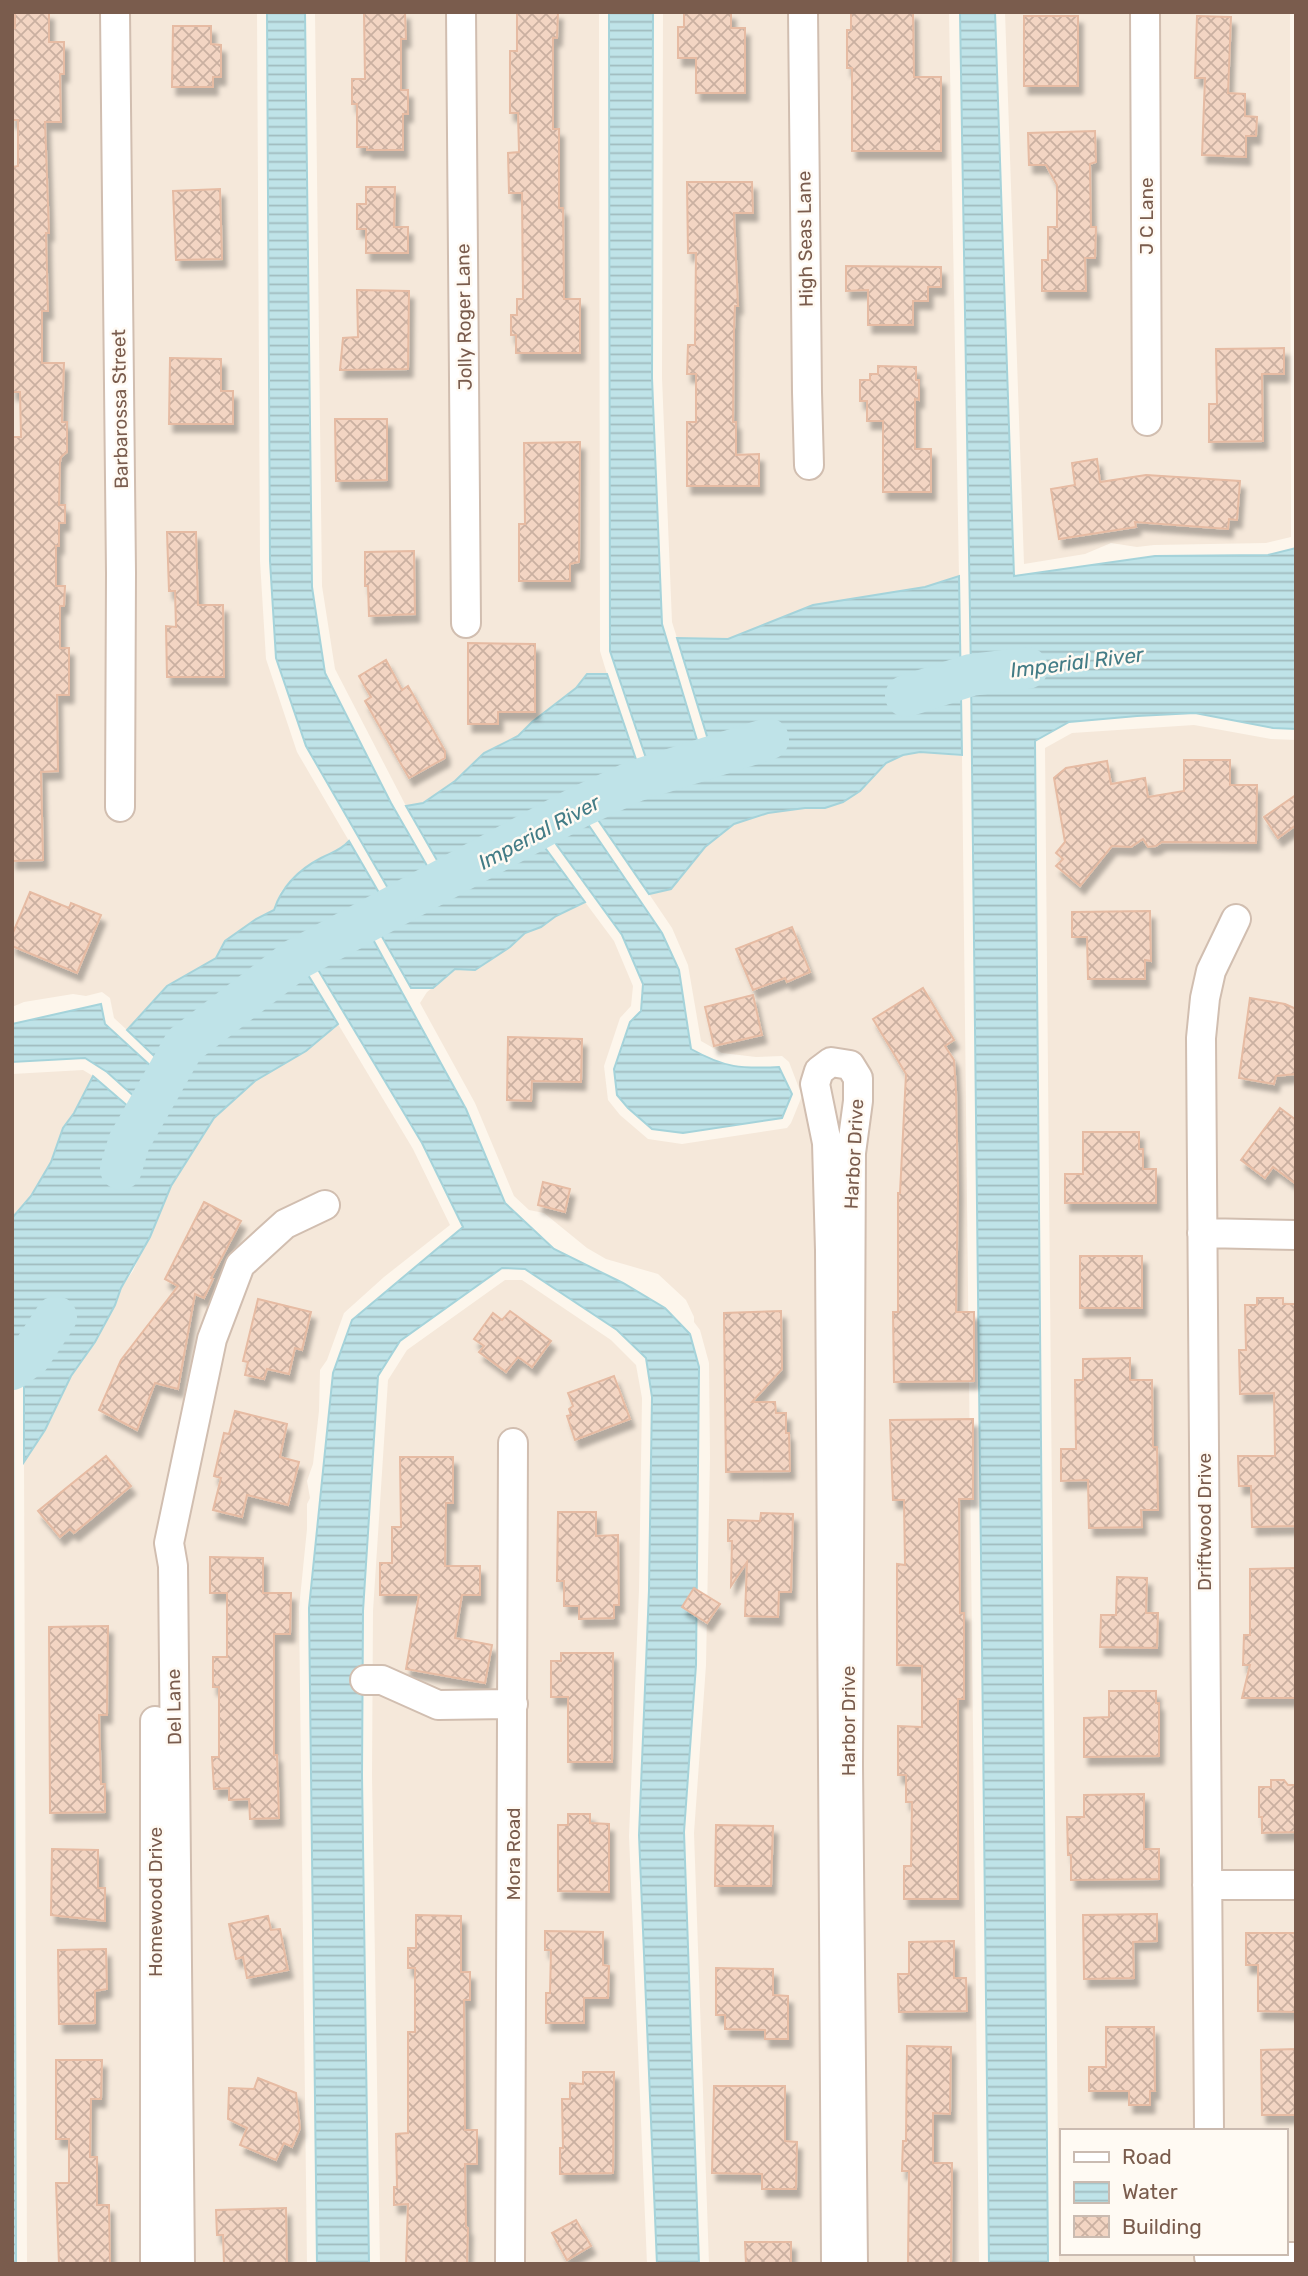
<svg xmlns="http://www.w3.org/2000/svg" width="1308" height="2276" font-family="Rubik,sans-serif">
	<defs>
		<pattern id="water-rules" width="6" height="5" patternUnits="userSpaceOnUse" patternTransform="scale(1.75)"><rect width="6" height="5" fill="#bfe3e8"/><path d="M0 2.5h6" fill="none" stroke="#a0bbbe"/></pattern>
		<pattern id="building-cross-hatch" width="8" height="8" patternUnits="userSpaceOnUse" patternTransform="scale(1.75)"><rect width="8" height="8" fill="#f3d5c3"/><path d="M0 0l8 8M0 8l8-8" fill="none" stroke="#cab0a1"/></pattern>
		<filter id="shadow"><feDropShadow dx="4.5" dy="8" stdDeviation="2" flood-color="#0004"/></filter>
	</defs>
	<rect width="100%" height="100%" fill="#fdf6ec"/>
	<!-- residential -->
	<path fill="#f5e8da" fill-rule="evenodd" d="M12 12H257L260 561 266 659 297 752 349 841 340 851 323 857 291 879 280 893 274 910 256 919 225 941 216 958 167 986 127 1030 114 1018 110 998 102 992 86 996 73 994 24 1002 12 1007Z
		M315 12H599L600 651 607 674H587L576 688 532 722 518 736 484 753 455 781 423 803 406 806 335 669 322 586Z
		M663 12H949L959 576 925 587 813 605 728 639 677 638 672 622 662 378Z
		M1005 12H1290L1291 537 1266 543 1154 545 1137 547 1111 543 1085 554 1024 564Z
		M1194 725 1271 739 1296 740V2264H1059L1045 748 1072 733ZM1061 2131H1285V2253H1061Z
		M920 752 962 756 979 2264H709L694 1833 706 1665 710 1458 709 1363 700 1330 694 1322V1317L686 1300 658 1274 606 1259 587 1248 544 1213 529 1210 514 1196 475 1103 420 1003 427 992 456 969 475 970 510 947 525 933 541 927 556 916 585 902 614 941 633 986 631 1006 620 1018 604 1066 608 1100 620 1115 648 1139 682 1144 787 1128 791 1123 802 1096 789 1062 782 1056 756 1057 722 1053 701 1041 688 965 672 928 649 894 671 889 705 847 734 824 768 813 805 808H825L860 791 886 763 903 755Z
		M338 1024 413 1149 450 1225 384 1277 344 1313 327 1360 320 1370 319 1411 313 1464 307 1481 310 1498 307 1504V1529L299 1608 307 2264H27L24 1462 45 1430 71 1376 95 1342 115 1305 121 1288 133 1271 171 1186 214 1118 255 1081 306 1051Z
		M83 1070 93 1076 92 1080 74 1113 63 1128 51 1162 31 1196 12 1218V1074Z
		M505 1280H522L611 1340 636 1365 642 1398 639 1590 629 1836 647 2264H380L372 1776 373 1611 388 1380 407 1350Z"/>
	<!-- water -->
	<path fill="url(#water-rules)" stroke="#a5d3da" stroke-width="2" d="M267 12H305L312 587 325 673 391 803 437 883 397 904 306 746 276 658 270 561Z
		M609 12H653L652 378 662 624 703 760 652 776 610 651Z
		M960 12H995L1014 576 1155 556 1268 555 1296 548V729L1273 728 1195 713 1137 716 1069 722 1035 741 1048 2264H989L971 675Z
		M959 576 962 755 920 752 903 755 886 763 860 791 843 802 825 808H805L768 813 734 824 705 847 671 889 649 894 585 801C572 792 552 809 539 816 533 822 533 826 535 834L585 902 556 916 541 927 525 933 510 947 475 970 455 969 433 988H411L368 912 359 913 300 945 297 952 299 960 338 1024 306 1051 255 1081 214 1118 171 1186 150 1237 121 1288 115 1305 95 1342 71 1376 45 1430 24 1462V1368L20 1359 12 1357V1218L31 1196 51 1162 63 1128 74 1113 93 1076 144 1120H151C162 1109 173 1091 175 1076L127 1030 167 986 216 958 225 941 256 919 274 910C282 886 298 870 321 858 332 852 340 851 349 841L389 910 393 915 402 914 442 893 447 887 446 876 406 806 423 803 455 781 484 753 518 736 532 722 576 688 587 674H607L643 780 646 785 655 787 706 771 713 763V756L677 638 728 639 813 605 925 587Z
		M577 808 662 933 679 970 691 1049C725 1068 741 1069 779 1067L792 1094 782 1118 683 1133 652 1129 628 1108 617 1095 614 1069 630 1022 641 1011 643 984 622 935 543 826Z
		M364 923 466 1109 505 1203 554 1249 623 1283 665 1308 690 1334 699 1367 696 1665 684 1832 699 2264H657L639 1835 649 1590 652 1397 646 1358 617 1330 525 1269 502 1268 400 1341 378 1376 363 1611 362 1775 369 2264H317L309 1608 333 1373 352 1320 463 1227 422 1143 308 953Z
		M101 1004 105 1024 165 1079 148 1109 107 1072 85 1058 12 1062V1024Z
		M13 1368 16 2264H12Z"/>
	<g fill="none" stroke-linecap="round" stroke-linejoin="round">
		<!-- river -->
		<path stroke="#bfe3e8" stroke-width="42" d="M906 696 971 675 1027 668
			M121 1169 129 1142 184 1045 295 960 577 808 635 781 768 739
			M12 1369 30 1356 56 1317"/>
	</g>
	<!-- building -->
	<path fill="url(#building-cross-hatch)" stroke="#e6bba3" stroke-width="2" filter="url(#shadow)" d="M15 12H49V42H64V74H60L61 122H45L49 233H46L48 311H42V363H64L62 422H67V452L61 457 60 462 59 505H65V523H59V546H56V586H65L64 606H60V648H69V695H57L58 771 41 772 43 860 12 861V437H21L20 392H12V167L18 166V120H12V28H15Z
		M364 12H405L406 39H401V90H408V114H403V150H367V147H357V104H352V79H365Z
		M517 12H558L557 38H553V129H559V208H563L564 299H580V353H516V335H511V315H517V299H523L522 193H509L508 153 519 152 518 113H510V51H517Z
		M684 12H731V28H745V93H696V58H678V27H684Z
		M851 12H913L914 77H941V151H852V68H847V30H851Z
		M1024 16H1078V86H1024Z
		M1197 16 1231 17 1228 93 1245 94V116L1257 117 1256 136H1246V157L1202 155 1205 78H1195Z
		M173 26H211V44L221 45V77H213V87H172Z
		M1095 131 1096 162 1090 164 1091 227H1096L1095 258H1085L1086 291H1042V260H1048V227H1057V185L1046 165H1029L1028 133Z
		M687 182H752L753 213H734L738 306H735L734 329 733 422H736V455L759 454V486H687V422H696V374H687L688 345H695L696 253H688Z
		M366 187H395L394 227H408V253H366V229H357V204H366Z
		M220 189 222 259 176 260 173 191Z
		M846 266 941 267V287H928V301H913V325H868V290L846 291Z
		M357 290 409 291 408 369 340 370 343 338 358 337Z
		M1284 348V374H1262L1263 441 1209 442V404H1217L1216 349Z
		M170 358 221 359V391H233V424H169Z
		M878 366 916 367V380H919V400L915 399V449H931V492H883V421H867V401H860V380H870V374H878Z
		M335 419H387V480L336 481Z
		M580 442 579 562 570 564V581H519V524H525L524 443Z
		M1097 459 1100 482 1146 475 1240 481 1237 520 1229 519 1228 529 1135 522 1136 527 1059 539 1051 489 1075 485 1072 463Z
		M167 532H196L198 605H223L224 677H167L166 626 176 627 175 591H169Z
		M414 551 415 614 369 616 368 586H365V552Z
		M468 643 535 644V712H498V724H468Z
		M386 660 402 690 408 686 445 751V758L409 778 365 701 371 697 359 676Z
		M1184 760H1230V785H1257L1256 843 1162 842 1156 846 1148 847 1143 839 1131 847 1112 846 1080 886 1056 866 1063 859 1056 853 1065 842 1054 778 1066 768 1107 761 1111 784 1145 778 1148 797 1184 791Z
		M1296 795V825L1278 838 1264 817Z
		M30 892 69 908 71 903 101 915 77 973 12 946V935Z
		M1150 911 1151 961 1145 960V979H1088L1087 937H1072V912Z
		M792 927 810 972 787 982 785 978 753 990 736 949Z
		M923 988 954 1040 945 1046 954 1060 956 1090 958 1192 956 1312H974V1381L894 1382 893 1312H898V1193H900L906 1074 873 1019Z
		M753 995 762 1035 714 1046 705 1007Z
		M1250 998 1285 1004 1296 1009V1074L1276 1076 1274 1084 1239 1078Z
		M508 1037 582 1039 581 1082 532 1081 531 1101 507 1100Z
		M1280 1108 1296 1120V1184L1273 1167 1265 1178 1241 1160Z
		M1083 1132H1139V1149H1143V1169H1156V1203H1065V1174H1083Z
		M543 1182 570 1189 565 1212 538 1205Z
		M204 1202 241 1221 211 1278 213 1279 204 1298 195 1294 178 1389 155 1383 137 1430 99 1410 121 1360 178 1286 165 1279Z
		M1080 1256H1142V1308H1080Z
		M1257 1298H1283V1304H1296V1526L1252 1527 1251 1486H1239L1238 1456H1275L1274 1393 1240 1394 1239 1350H1246L1245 1305H1257Z
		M258 1299 311 1312 302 1350 295 1348 289 1374 267 1369 264 1379 245 1375 248 1362 243 1361Z
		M510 1311 551 1341 532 1367 518 1357 506 1372 479 1352 484 1346 474 1339 493 1313 502 1320Z
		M781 1311 782 1369 752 1402H775L776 1413H786V1433H789L790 1471 726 1472 724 1313Z
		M1130 1358V1380H1152L1153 1447H1157L1158 1510H1141L1142 1527 1089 1528 1088 1480 1061 1481V1449H1076L1075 1380H1083V1359Z
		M614 1376 630 1419 575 1440 567 1416 571 1415 569 1409 573 1406 568 1393Z
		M235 1411 287 1424 280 1457 299 1462 288 1505 247 1495 242 1517 213 1510 221 1478 214 1476 224 1433 229 1434Z
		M973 1419V1499H959L960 1613H964V1699H958V1899H904V1866H911L912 1802H906V1775H898V1726L922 1727V1666L897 1665V1564L905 1565 904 1500H893L890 1420Z
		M106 1456 131 1486 74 1533 70 1529 60 1537 38 1511Z
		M400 1457H453V1503H446L445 1566H480V1595H462L455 1638 492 1645 485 1683 406 1669 419 1595H380V1563H392V1527H401Z
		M558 1512H596V1536L618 1535 619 1605H614V1618L579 1619V1606H564V1581H557Z
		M761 1513 793 1514 791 1592H779L778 1617 745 1616 747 1562 731 1586 732 1541H728V1520L760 1521Z
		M210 1557 263 1558V1593H291L290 1634H274V1755H277L279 1818 250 1819 249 1799 229 1800V1788L214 1789 212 1757H219V1687H213V1657H227V1593H210Z
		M1296 1568V1698H1242L1250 1665H1243L1244 1635H1250V1569Z
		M1117 1577 1147 1578 1146 1613H1158L1157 1648 1100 1647 1101 1615H1116Z
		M694 1588 720 1604 707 1623 682 1607Z
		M108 1626 107 1715H99L101 1784H105V1812L50 1813 49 1627Z
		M561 1653H613L612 1762H568V1697H551V1661H561Z
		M1109 1691H1156V1703H1159V1756L1084 1757V1718L1109 1717Z
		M1271 1780H1284L1288 1785H1296V1832L1262 1833V1817H1259V1787H1271Z
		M1144 1794V1849H1159V1879L1071 1880V1855H1068L1067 1817H1084V1795Z
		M568 1814H590V1823L609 1824V1892L558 1891V1825H568Z
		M716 1825 773 1826 771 1886H715Z
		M52 1849 98 1850V1888H105V1921L51 1915Z
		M1157 1914V1941L1133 1942 1134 1978 1084 1979 1083 1915Z
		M416 1915 461 1916V1972H470V2000H464L465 2130H477V2164H465L466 2227 468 2228 467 2264H406L408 2204 394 2205V2187H397L396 2134 408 2133V2032H415V1968H408V1948H416Z
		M268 1916 271 1930 280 1929 288 1970 247 1978 243 1957 236 1959 229 1924Z
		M545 1931 603 1932V1965L609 1966 608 1998H584V2023H546V1993H550L551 1950H545Z
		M1246 1933H1296V2012L1258 2011V1965H1246Z
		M954 1941V1978H966L967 2011 899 2012 898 1974H909V1942Z
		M106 1949 107 1989 95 1991V2023L59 2024 58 1950Z
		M716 1968 773 1969V1995L788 1996V2039H765V2030L725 2029V2015H716Z
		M1106 2027H1154L1155 2091H1150V2105H1129V2091H1089V2067H1106Z
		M907 2046 951 2047 950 2114 933 2113V2163H952L951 2264H908L909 2171H902L903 2141H906Z
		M1296 2049V2115H1262L1261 2050Z
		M56 2060H102L101 2099H91L90 2157H97V2205H109L110 2264H59L56 2183H69V2139H56Z
		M583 2072H614L613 2173 560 2174V2148H563L562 2099H570V2083L583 2084Z
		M258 2078 296 2093 300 2128 292 2147 284 2143 276 2160 240 2145 247 2128 228 2119 229 2088 254 2089Z
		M714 2086H785V2141L797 2142 796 2189H762V2174L712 2173Z
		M286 2208 287 2264H224L223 2235H217L216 2210Z
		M576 2220 591 2246 567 2260 552 2233Z
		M745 2242H791V2264H746Z"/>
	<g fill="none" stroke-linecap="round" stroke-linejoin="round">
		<!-- minor casing -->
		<g stroke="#d1beb0" stroke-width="32">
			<path id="minor" d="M115 12 121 573 120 807
				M461 12 466 623
				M803 12 807 392 809 465
				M1145 12 1147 421
				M1202 1233 1296 1235
				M365 1680H382L438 1705 513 1704
				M1207 1885H1296
				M1209 2131 1201 1038 1205 998 1211 971 1236 919
				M1209 2257H1296
				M155 2264V1721
				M180 2264 173 1566 169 1543 212 1339 240 1265 285 1224 325 1205
				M510 2264 513 1443
				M836 2264 830 1250 827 1143 815 1084 819 1071 831 1062 850 1065 858 1078V1101L851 1153 848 1765 853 2264"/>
		</g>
		<!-- minor -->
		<use href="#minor" stroke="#fff" stroke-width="28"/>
	</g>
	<g text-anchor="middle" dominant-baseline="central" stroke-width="5" stroke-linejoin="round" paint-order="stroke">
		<!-- street labels -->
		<g font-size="19" fill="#7a5c4d" stroke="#fffaf3">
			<text transform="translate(1146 216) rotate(-90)">J C Lane</text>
			<text transform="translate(805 239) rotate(-91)">High Seas Lane</text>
			<text transform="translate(464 317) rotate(-91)">Jolly Roger Lane</text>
			<text transform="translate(120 409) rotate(-91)">Barbarossa Street</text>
			<text transform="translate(854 1154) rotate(-87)">Harbor Drive</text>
			<text transform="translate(1204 1522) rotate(-90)">Driftwood Drive</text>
			<text transform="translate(174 1707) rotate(-91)">Del Lane</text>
			<text transform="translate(848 1721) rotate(-90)">Harbor Drive</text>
			<text transform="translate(513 1854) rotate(-90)">Mora Road</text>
			<text transform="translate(155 1902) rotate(-90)">Homewood Drive</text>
		</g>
		<!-- water labels -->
		<g font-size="21" font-style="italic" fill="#437c86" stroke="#fffaf3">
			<text transform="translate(1077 662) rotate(-7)">Imperial River</text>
			<text transform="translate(539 832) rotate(-28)">Imperial River</text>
		</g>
	</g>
	<!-- border -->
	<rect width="1308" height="2276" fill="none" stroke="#7a5c4d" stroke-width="28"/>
	<!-- legend -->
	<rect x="1060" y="2129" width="228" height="126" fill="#fffaf3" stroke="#cabbb1" stroke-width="2"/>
	<rect x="1074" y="2152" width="35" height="10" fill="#ffffff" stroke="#cabbb1" stroke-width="2"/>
	<text x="1122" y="2164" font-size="21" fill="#7a5c4d">Road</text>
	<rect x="1074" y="2182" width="35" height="21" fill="url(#water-rules)" stroke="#cabbb1" stroke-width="2"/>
	<text x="1122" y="2199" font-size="21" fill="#7a5c4d">Water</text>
	<rect x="1074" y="2216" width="35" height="21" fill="url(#building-cross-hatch)" stroke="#cabbb1" stroke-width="2"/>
	<text x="1122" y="2234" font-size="21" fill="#7a5c4d">Building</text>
</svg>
